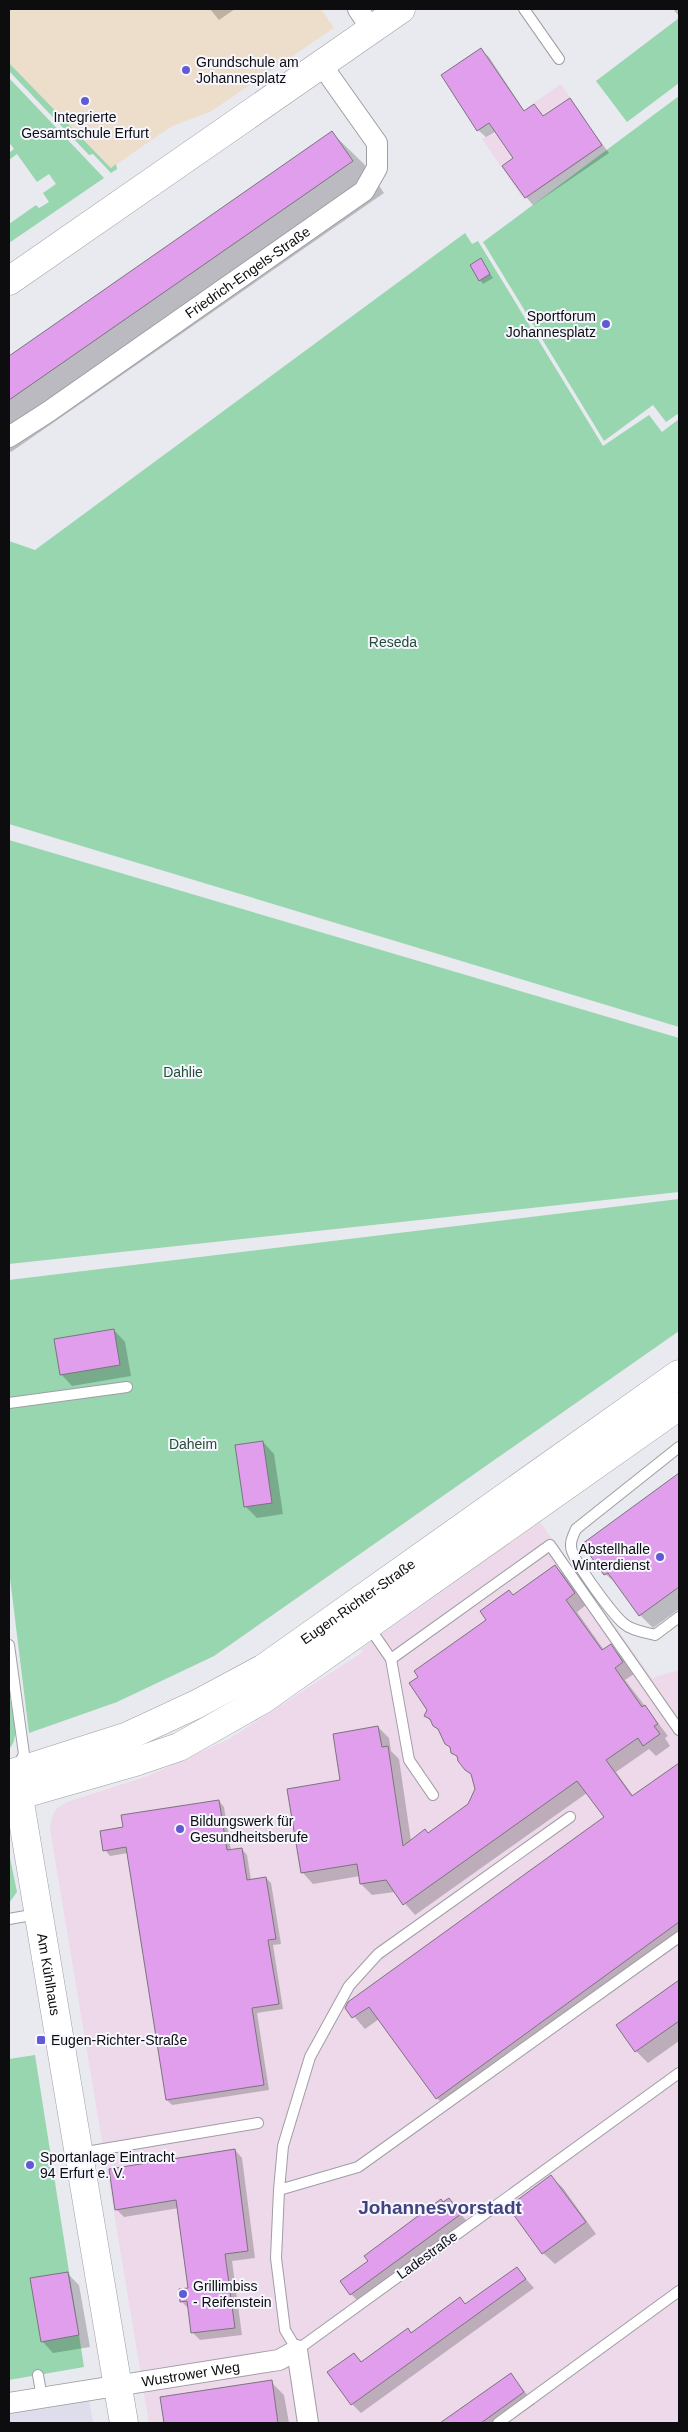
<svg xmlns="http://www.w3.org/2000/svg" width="688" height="2432" font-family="Helvetica,sans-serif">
	<rect width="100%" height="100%" fill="#e9e9f0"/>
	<!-- built -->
	<path fill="#ddddeb" d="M89 2400 93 2423H9V2412Z"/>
	<!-- industrial -->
	<path fill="#edd9e9" d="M561 84 603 146 524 200 482 139Z
		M540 1522 652 1678 679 1670V2423H149L50 1829 52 1817 56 1809 67 1802 148 1776 229 1739 363 1652 361 1649Z"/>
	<!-- education -->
	<path fill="#ecdecb" d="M9 9H321L334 28 210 112 172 126 111 168 9 63Z"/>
	<!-- green -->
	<path fill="#97d6af" d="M679 18V83L627 122 596 81Z
		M9 63 105 162 111 168 116 164 117 169 111 173 93 154 89 155 9 71Z
		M9 78 104 178 9 243V224L36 205 39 208 49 202 43 193 56 184 49 174 37 182 17 154 9 160V153L14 149 9 142Z
		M679 96V413L666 422 653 405 604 441 483 242Z
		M465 233 472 244 478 241 603 446 649 415 662 432 679 419V1027L9 824V541L35 550Z
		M9 840 679 1038V1192L9 1264Z
		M679 1199V1331L214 1656 117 1702 29 1733 9 1570V1280Z
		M9 1692C11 1708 22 1737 9 1749Z
		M9 1853 17 1892 9 1903Z
		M35 2055 84 2367 9 2380V2059Z"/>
	<!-- shadow -->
	<path fill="#0003" d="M210 9H235L219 20Z
		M673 9H679V16Z
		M481 50 489 57 525 112 534 105 544 117 569 100 609 153 533 205 526 197 515 158 496 131 486 137 478 130Z
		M332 133 364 164 384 193 11 452 9 450V357Z
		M481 260 493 278 483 284 480 280Z
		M114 1330 125 1342 131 1376 72 1386 61 1374Z
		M263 1442 274 1454 283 1514 257 1518 245 1506Z
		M679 1474V1609L653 1628 640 1615 620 1586 605 1574 583 1544Z
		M555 1566 567 1578 586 1605 577 1612 604 1650 611 1646 622 1657 634 1674 625 1680 668 1736 665 1738 670 1746 656 1756 649 1749 616 1772 634 1797 679 1764V1943L448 2109 437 2098 379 2019 365 2029 346 2007 605 1818 587 1793 415 1915 395 1892 372 1895 361 1884 360 1876 313 1884 302 1872 341 1781 378 1727 389 1738 391 1751 399 1759 411 1841 428 1834 469 1805 476 1790 473 1777 453 1752 441 1733 426 1716 488 1620 513 1596Z
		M219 1801 224 1807 231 1851 242 1849 247 1855 251 1880 266 1878 271 1883 281 1944 273 1945 283 2009 257 2013 269 2090 172 2105 167 2100 128 1853 110 1856 105 1850 124 1829Z
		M679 1982V2041L648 2063 636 2051 618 2026Z
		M235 2150 242 2158 255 2258 232 2261 242 2335 200 2340 192 2332 189 2309 182 2302 190 2289 179 2208 124 2217 116 2209Z
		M551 2177 563 2188 596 2234 555 2264 543 2253Z
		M449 2200 470 2225 361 2304 351 2294Z
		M517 2269 534 2288 361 2413 352 2404 354 2354 362 2362 408 2330 412 2334 460 2299 466 2305Z
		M67 2273 79 2285 90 2347 53 2353 42 2341Z
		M510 2374 535 2404 507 2423H442Z
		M271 2382 284 2395 289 2423H165L162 2398Z"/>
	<!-- building -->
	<path fill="#e09eed" stroke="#7a757b" d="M481 48 524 111 534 104 543 116 570 98 602 145 525 198 502 166 513 158 489 123 477 131 441 75Z
		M332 131 353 161 9 400V356Z
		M481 258 490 274 479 281 470 265Z
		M114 1329 120 1365 60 1375 54 1339Z
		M263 1441 272 1503 244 1507 235 1445Z
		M679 1473V1587L639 1616 608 1573 604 1575 582 1544Z
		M555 1565 575 1593 566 1600 602 1650 611 1644 623 1662 615 1668 642 1707 645 1705 658 1724 654 1726 660 1734 643 1746 638 1738 606 1760 632 1796 679 1763V1922L436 2099 369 2007 352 2018 345 2008 348 2002 604 1817 577 1781 403 1905 386 1880 360 1884 357 1864 301 1873 287 1789 340 1780 333 1734 378 1726 382 1747 388 1746 403 1846 425 1829 428 1833 468 1804 475 1789 471 1774 465 1770 458 1761 457 1756 451 1753 450 1747 445 1744 438 1729 433 1726 430 1719 424 1716 427 1710 409 1683 418 1677 414 1671 486 1620 480 1611 509 1590 513 1595Z
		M219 1800 227 1850 242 1848 247 1880 266 1877 276 1939 268 1940 279 2004 252 2008 264 2085 166 2100 126 1847 103 1851 100 1831 123 1827 121 1815Z
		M679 1980V2021L635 2052 616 2025Z
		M235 2149 248 2251 225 2254 235 2328 191 2333 187 2301 180 2302 179 2289 188 2288 176 2200 115 2210 109 2169Z
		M551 2175 586 2222 542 2254 508 2207Z
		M449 2198 461 2214 350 2295 340 2281 368 2261 364 2256 441 2199 443 2202Z
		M517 2267 526 2279 351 2405 327 2372 354 2353 361 2362 408 2328 411 2333 460 2297 465 2304Z
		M68 2272 79 2335 41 2342 30 2278Z
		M511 2373 524 2392 481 2423H440Z
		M272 2380 278 2423H164L160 2397Z"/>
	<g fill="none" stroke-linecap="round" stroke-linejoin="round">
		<!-- lane casing -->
		<g stroke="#9e9ea5" stroke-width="12">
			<path id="lane" d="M524 9 559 59
				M9 1403 127 1387
				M679 1447 576 1529C573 1536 569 1543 572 1551 578 1567 610 1611 623 1623 632 1631 644 1632 655 1635L679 1617
				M369 1627 391 1659 550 1545 679 1730
				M9 1645 24 1754 18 1766
				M391 1659 409 1760 433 1795
				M570 1817 378 1954 349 1986 310 2057 283 2146 279 2190 276 2258 285 2330 297 2350 679 2073
				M9 1919 37 1914
				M80 2153 258 2123
				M279 2190 358 2167 679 1937
				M38 2375 42 2398
				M498 2423 679 2291"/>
		</g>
		<!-- street casing -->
		<g stroke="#9e9ea5" stroke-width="22">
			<g id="street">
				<path d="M358 9 371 29"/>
				<path id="s1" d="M9 437 48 412 364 191 377 168V143L321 64"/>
				<path id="s2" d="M9 2403 279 2360 297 2350 308 2423"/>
			</g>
		</g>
		<!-- secondary casing -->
		<g stroke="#9e9ea5" stroke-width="29">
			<g id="secondary">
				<path d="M9 281 401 9"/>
				<path id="s3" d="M9 1774 128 1736 197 1704 264 1668 679 1374"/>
				<path id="s4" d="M16 1779 124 2423"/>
				<path d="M9 1798 135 1762 179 1747 262 1700 679 1406"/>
			</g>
		</g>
		<!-- lane -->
		<use href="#lane" stroke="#fff" stroke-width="10"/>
		<!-- street -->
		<use href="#street" stroke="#fff" stroke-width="20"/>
		<!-- secondary -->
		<use href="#secondary" stroke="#fff" stroke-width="28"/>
	</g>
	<!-- markers -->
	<g fill="#615bd3" stroke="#f6f6fe" stroke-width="2">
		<circle cx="186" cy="70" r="5"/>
		<circle cx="85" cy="101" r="5"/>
		<circle cx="606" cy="324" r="5"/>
		<circle cx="660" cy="1557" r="5"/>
		<circle cx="180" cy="1829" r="5"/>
		<rect x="36" y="2035" width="10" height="10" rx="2.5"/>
		<circle cx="30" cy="2165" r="5"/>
		<circle cx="183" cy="2294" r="5"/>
	</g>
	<g text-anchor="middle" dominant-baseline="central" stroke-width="4" stroke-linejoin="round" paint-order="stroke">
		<!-- poi labels -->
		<g font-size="14" fill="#0d0d10" stroke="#f6f6fe" text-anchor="start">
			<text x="196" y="62">Grundschule am<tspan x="196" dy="16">Johannesplatz</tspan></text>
			<text x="85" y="117" text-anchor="middle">Integrierte<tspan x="85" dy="16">Gesamtschule Erfurt</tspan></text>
			<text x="596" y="316" text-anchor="end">Sportforum<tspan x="596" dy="16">Johannesplatz</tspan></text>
			<text x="650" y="1549" text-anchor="end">Abstellhalle<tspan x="650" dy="16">Winterdienst</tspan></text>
			<text x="190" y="1821">Bildungswerk für<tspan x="190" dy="16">Gesundheitsberufe</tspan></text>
			<text x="51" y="2040">Eugen-Richter-Straße</text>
			<text x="40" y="2157">Sportanlage Eintracht<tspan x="40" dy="16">94 Erfurt e. V.</tspan></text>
			<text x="193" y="2286">Grillimbiss<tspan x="193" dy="16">- Reifenstein</tspan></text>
		</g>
		<!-- street labels -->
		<g font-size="14" fill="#0d0d10" stroke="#f6f6fe">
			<text stroke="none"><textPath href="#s1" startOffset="290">Friedrich-Engels-Straße</textPath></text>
			<text stroke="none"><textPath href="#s3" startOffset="392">Eugen-Richter-Straße</textPath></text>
			<text stroke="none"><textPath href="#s4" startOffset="198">Am Kühlhaus</textPath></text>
			<text transform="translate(427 2255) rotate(-36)">Ladestraße</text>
			<text stroke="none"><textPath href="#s2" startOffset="184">Wustrower Weg</textPath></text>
		</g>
		<!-- park labels -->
		<g font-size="14" fill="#244e36" stroke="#f6f6fe">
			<text x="393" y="642">Reseda</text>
			<text x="183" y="1072">Dahlie</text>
			<text x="193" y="1444">Daheim</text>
		</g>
		<!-- district labels -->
		<g font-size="19" font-weight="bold" fill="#42427f" stroke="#f6f6fe">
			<text x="440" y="2207">Johannesvorstadt</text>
		</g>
	</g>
	<!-- border -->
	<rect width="688" height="2432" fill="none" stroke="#0d0d10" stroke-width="20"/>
</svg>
